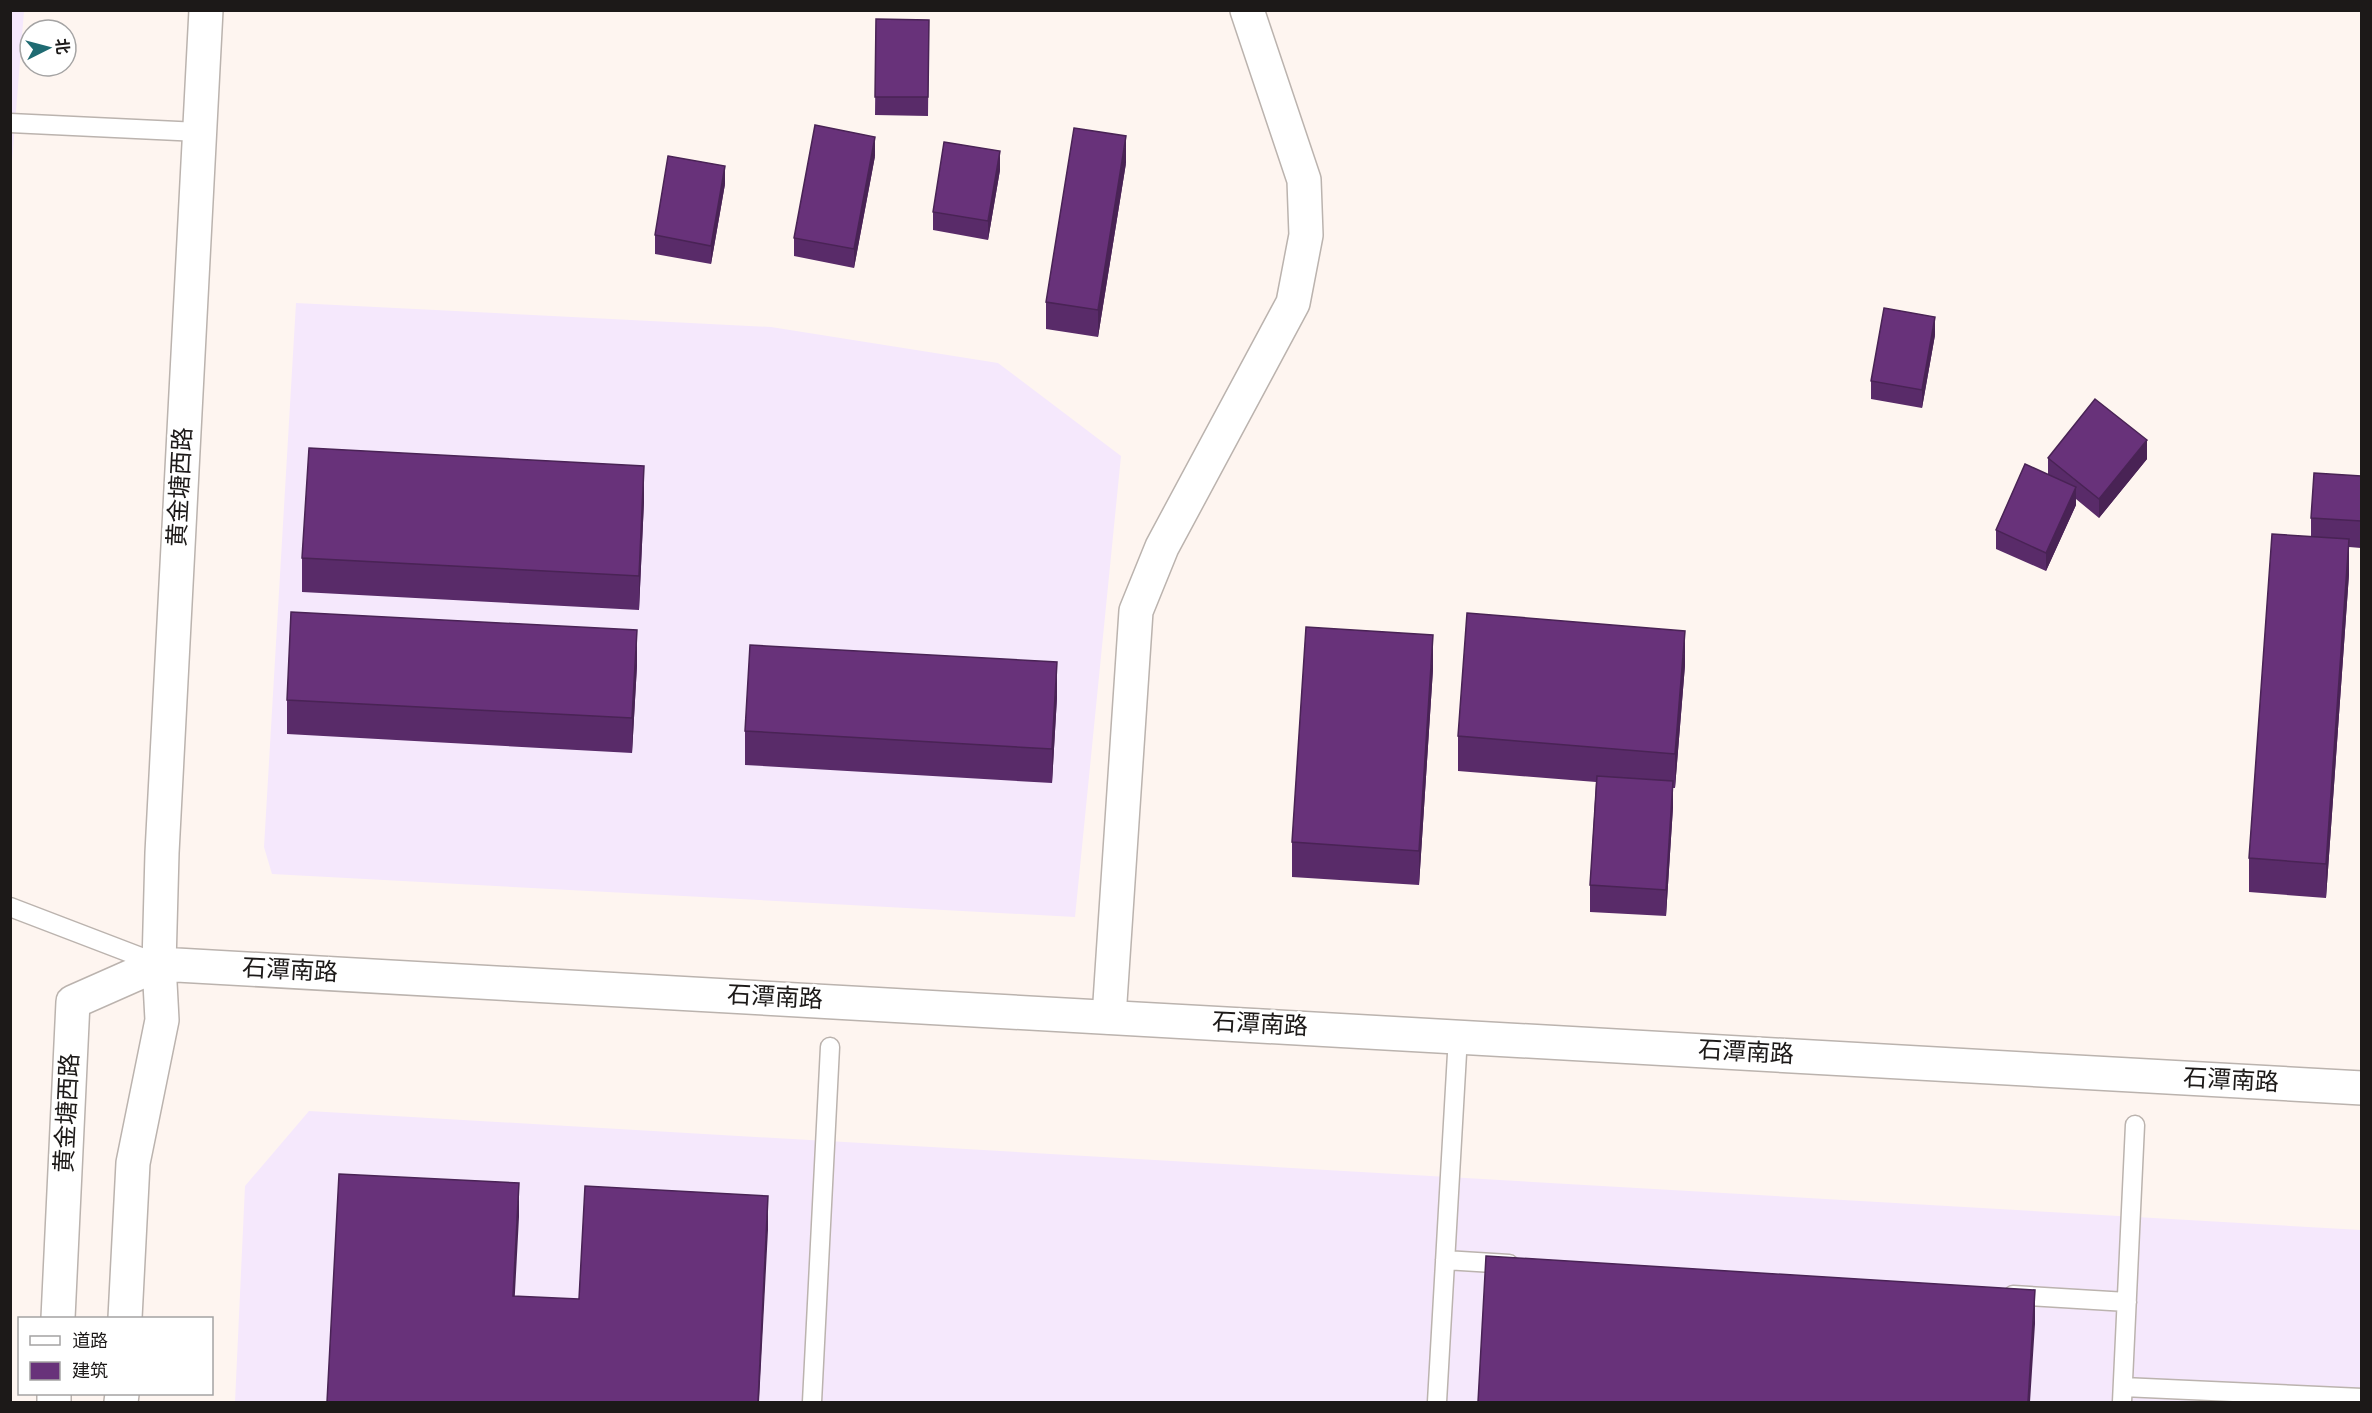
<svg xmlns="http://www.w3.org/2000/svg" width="2372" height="1413" font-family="'Alegreya Sans','Noto Sans SC',sans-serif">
	<rect width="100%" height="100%" fill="#fef5f0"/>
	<!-- industrial -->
	<path fill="#f5e8fc" d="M11 11H24L11 174Z
		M296 303 771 327 998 363 1121 456 1075 917 272 874 264 847Z
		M309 1111 2361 1230V1402H235L245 1186Z"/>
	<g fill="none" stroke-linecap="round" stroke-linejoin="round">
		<!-- service casing -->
		<g stroke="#bbb3ae" stroke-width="21">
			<path id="service" d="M10 123 199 132
				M10 907 159 964
				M1445 1260 1509 1264
				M2013 1295 2127 1302
				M2123 1387 2362 1398
				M812 1402 830 1047
				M1437 1402 1458 1036
				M2122 1402 2135 1125"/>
		</g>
		<!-- minor casing -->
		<g stroke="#bbb3ae" stroke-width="36">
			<path id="minor" d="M1109 1017 1136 611 1162 547 1293 303 1306 235 1304 180 1247 10"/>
		</g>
		<!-- tertiary casing -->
		<g stroke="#bbb3ae" stroke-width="36">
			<path id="tertiary" d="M58 1318 73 1002 159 964 2362 1088
				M125 1318 133 1163 162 1020 159 964 162 853 206 10
				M54 1402V1394
				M121 1402 122 1394"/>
		</g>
		<!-- service -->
		<use href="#service" stroke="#fff" stroke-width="18"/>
		<!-- minor -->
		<use href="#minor" stroke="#fff" stroke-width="33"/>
		<!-- tertiary -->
		<use href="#tertiary" stroke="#fff" stroke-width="33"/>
	</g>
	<!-- wall -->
	<path fill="#592b69" d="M876 19 929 20 928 116 875 115Z
		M875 156 854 268 794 256V238Z
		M1126 163 1098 337 1046 329V302Z
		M1000 170 988 240 933 230V212Z
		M725 184 711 264 655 254V235Z
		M1935 335 1922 408 1871 399V381Z
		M2048 458 2147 459 2099 518 2076 499V505L2046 571 1996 549V530L2048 474Z
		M2361 476V548L2349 547V574L2326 898 2249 892V858L2311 537V518Z
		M644 501 639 610 302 592V558Z
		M637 665 632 753 287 734V700Z
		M1685 665 1675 788H1673V807L1666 916 1590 912V885L1596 782 1458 771V736Z
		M1433 669 1419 885 1292 877V842Z
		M1057 697 1052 783 745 765V731Z"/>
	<!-- shaded-wall -->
	<path fill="#492355" d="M1126 136V163L1098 337V310Z
		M875 137V156L854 268V249Z
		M1000 151V170L988 240V221Z
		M725 166V184L711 264V246Z
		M1935 317V335L1922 408V390Z
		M2147 440V459L2099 518V499Z
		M644 466V501L639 610V576Z
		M2076 487V505L2046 571V553Z
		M2349 539V574L2326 898V864Z
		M637 630V665L632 753V718Z
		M1685 631V665L1675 788V754Z
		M1433 635V669L1419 885V851Z
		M1057 662V697L1052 783V749Z
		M1673 781V807L1666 916V890Z
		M519 1183V1217L513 1330V1296Z
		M768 1196V1230L759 1402H758Z
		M2035 1290V1324L2030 1402H2028Z"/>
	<!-- building -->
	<path fill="#68327a" stroke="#492355" stroke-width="1.5" d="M876 19 929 20 928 97H875Z
		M815 125 875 137 854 249 794 238Z
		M1074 128 1126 136 1098 310 1046 302Z
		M944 142 1000 151 988 221 933 212Z
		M668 156 725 166 711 246 655 235Z
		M1884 308 1935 317 1922 390 1871 381Z
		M2095 399 2147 440 2099 499 2048 458Z
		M309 448 644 466 639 576 302 558Z
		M2025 464 2076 487 2046 553 1996 530Z
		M2314 473 2361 476V521L2311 518Z
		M2272 534 2349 539 2326 864 2249 858Z
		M291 612 637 630 632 718 287 700Z
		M1467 613 1685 631 1675 754 1458 736Z
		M1306 627 1433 635 1419 851 1292 842Z
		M750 645 1057 662 1052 749 745 731Z
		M1597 776 1673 781 1666 890 1590 885Z
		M339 1174 519 1183 513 1296 579 1299 585 1186 768 1196 758 1402H327Z
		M1486 1256 2035 1290 2028 1402H1478Z"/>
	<g text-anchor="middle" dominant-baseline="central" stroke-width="6" stroke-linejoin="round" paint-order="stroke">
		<!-- street labels -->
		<g font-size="24" fill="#1c1918" stroke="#fff">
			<text transform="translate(181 487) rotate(-87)">黄金塘西路</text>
			<text transform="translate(290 971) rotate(3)">石潭南路</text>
			<text transform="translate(775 998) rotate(3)">石潭南路</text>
			<text transform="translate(1260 1025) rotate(3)">石潭南路</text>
			<text transform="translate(1746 1053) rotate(3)">石潭南路</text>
			<text transform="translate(2231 1081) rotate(3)">石潭南路</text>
			<text transform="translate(68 1113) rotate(-87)">黄金塘西路</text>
		</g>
	</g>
	<!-- border -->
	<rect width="2372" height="1413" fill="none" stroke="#1c1918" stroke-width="24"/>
	<!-- legend -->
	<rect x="18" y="1317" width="195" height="78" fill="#ffffff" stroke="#a4a3a3" stroke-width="1.5"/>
	<rect x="30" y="1336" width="30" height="9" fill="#ffffff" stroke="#a4a3a3" stroke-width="1.5"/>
	<text x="72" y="1347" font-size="18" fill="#1c1918">道路</text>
	<rect x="30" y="1362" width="30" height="18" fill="#68327a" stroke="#a4a3a3" stroke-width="1.5"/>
	<text x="72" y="1377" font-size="18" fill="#1c1918">建筑</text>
	<!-- north arrow -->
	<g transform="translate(48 48) rotate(84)"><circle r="28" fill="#ffffff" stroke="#a4a3a3" stroke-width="1.5"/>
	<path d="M0-4.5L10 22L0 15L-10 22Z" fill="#1f6b72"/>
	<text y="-9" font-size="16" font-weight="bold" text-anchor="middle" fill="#1c1918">北</text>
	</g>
</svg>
